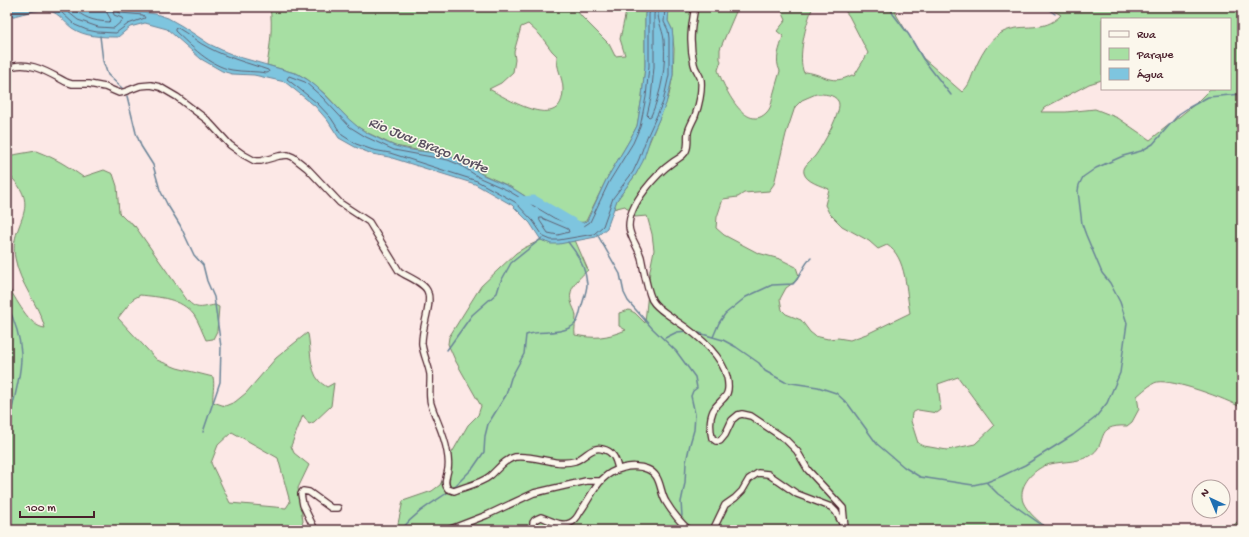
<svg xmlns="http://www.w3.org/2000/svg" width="1249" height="537" font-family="'Gochi Hand',sans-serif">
	<rect width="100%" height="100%" fill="#fce8e6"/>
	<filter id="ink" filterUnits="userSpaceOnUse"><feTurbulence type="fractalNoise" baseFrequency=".025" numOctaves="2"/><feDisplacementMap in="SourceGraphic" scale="8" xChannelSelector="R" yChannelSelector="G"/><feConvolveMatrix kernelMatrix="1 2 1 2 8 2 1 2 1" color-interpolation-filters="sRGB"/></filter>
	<g filter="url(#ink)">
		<!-- green -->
		<path fill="#a7dfa3" stroke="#787f67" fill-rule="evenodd" d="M270 7H574L582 17 609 44 615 56 625 55 620 39 627 7H646L645 15V66L642 97 637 126 629 141 606 180 586 221 583 223 570 220 555 215 509 186 482 174 462 161 449 156 395 146 368 133 353 124 325 94 307 79 298 74 267 65C270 46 273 27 270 7ZM528 24 540 35 552 51 557 56C556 68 563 78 563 89 563 134 508 99 489 89L501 83 513 72 515 60 514 52 521 27Z
			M669 7H738L720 49V59L721 61 718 70C723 86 746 135 767 112 772 107 772 99 774 92 776 85 778 78 780 71 774 59 780 49 783 36L777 31 786 20 780 7H813C806 22 797 58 804 73L806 72C826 75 831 86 852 75L854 76 868 53 849 16 842 7H894L897 16 923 58 962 92C970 85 970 80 974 71 980 57 989 39 1003 32 1024 22 1043 34 1061 15L1047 7H1242V408C1227 399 1173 379 1157 382 1150 384 1142 392 1137 396L1139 409 1132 422 1127 426C1092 424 1110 445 1089 456 1075 464 1059 460 1044 466 1031 472 1018 487 1023 502 1027 512 1042 525 1051 530H395L397 528 403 501 432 491 440 485 443 479 446 463 468 425 478 415 481 406 455 360 448 344 449 337 481 286 516 253 524 248 541 240C555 246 562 243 575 240L588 270C579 278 568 288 571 301 572 307 576 311 576 316 576 322 574 329 575 335 595 339 606 338 626 330L619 326V313L629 310 635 313 645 323 650 270 654 250 652 234 647 216 635 217 625 206 613 209 617 200 636 174 669 95 673 75 674 49 672 29 668 21ZM1102 19H1230V89H1210L1195 104 1150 140 1118 118 1095 109 1066 112H1041L1044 108 1089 84 1102 80ZM816 94C824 94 834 94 838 101 844 109 821 148 815 156 811 161 802 166 804 173 806 182 822 186 829 189L825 205 829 213 842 226 869 241 878 249 887 245C907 257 906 293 910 313L869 333 850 340 838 338 828 339 815 336 810 332 801 320 786 314 782 310 780 299 786 288 797 280 799 276 796 267 780 259 758 253 724 235 716 228 717 217 723 199 738 197 744 193 769 191 774 184 786 134 795 107 802 100ZM958 377 994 426 975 444 947 450 924 446 918 443 911 421 912 413 918 410 937 413 941 410 938 384Z
			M36 151C57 159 66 165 83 177L104 170 113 174 117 186 119 213 126 220 132 223 134 227 135 226 187 300C197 311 202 307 215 305L219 307 217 331 213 339 206 340C202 332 199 322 194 315 181 298 159 297 140 295L133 299 118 318 157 360 177 368 213 377C215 386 212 393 213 402L225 406 235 402 246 393 276 358 307 333 308 334C311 348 309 369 319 381 321 383 324 385 327 387L334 383 331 406 314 422 309 424 303 415 291 446 294 453 309 465 298 488 303 521 300 530H7V285C16 298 29 327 45 328 38 303 20 285 15 258 8 222 46 209 7 173V156ZM232 432 278 458 290 502 286 508 230 503 211 463 218 445Z
			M1242 517V530H1229Z"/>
		<!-- water -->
		<path fill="#7ec5df" stroke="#698397" d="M7 7H103L156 14 168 18 182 26 209 44 226 52 239 57 298 74C326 88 341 118 367 133 376 137 386 143 395 146 412 152 431 151 448 156 462 160 472 168 483 175 491 179 500 182 508 186 525 194 568 230 587 221L606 180 629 141 637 126 642 97 645 66V15L646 7H669L668 21 672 29 673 37V75L666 104 650 139 643 161 636 174 617 200 607 228 596 237 559 244H551L541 240 530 223 512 205 475 184 389 157 372 154 355 147 339 138 328 121 315 106 285 82 254 75 232 74 222 71 201 59 167 29 145 23 130 27 118 37C102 37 85 37 72 28 64 22 60 14 50 11 39 8 18 15 7 18Z"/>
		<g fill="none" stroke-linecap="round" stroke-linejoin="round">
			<!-- shore -->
			<path stroke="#5f6173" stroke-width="1" d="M50 7 61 12 75 25 87 30 97 32 116 33 128 24 145 18 143 15 120 13 117 11V7
				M62 7 78 20 98 27 114 28 123 20 122 18 114 15 112 7
				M72 7C84 18 92 21 109 22L111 20 107 13 106 7
				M650 7 649 15V66L646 97 640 127 633 143 609 182 590 222 584 226 569 224 554 218 507 190 480 178 460 165 448 160 394 150 366 137 350 127 322 97 305 82 289 76 287 79 317 103 331 118 342 135 356 144 373 150 390 153 477 181 515 202 533 221 544 237 551 240H559L594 234 603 226 613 198 633 172 639 159 647 137 663 102 669 75V38L668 30 664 22 665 7
				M655 7 654 15V67L651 98 647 115 649 117 651 116C662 90 666 68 664 40 663 29 655 17 659 7
				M178 28C189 34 198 43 209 48 228 58 248 63 268 70L269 72 267 73C255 71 244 72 232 70 210 66 191 46 175 31V29Z
				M540 218H542L568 229 569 232 558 235 548 233 540 221Z"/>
			<!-- stream -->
			<path stroke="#698397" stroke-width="1.5" d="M890 7 893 14 909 35 923 59 951 95
				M1045 7 1055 14
				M100 36 103 61 108 75 124 90
				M127 96 136 133 141 146 153 165 160 190 167 204 180 225 194 255 203 265 207 281 214 297 221 347 220 382 203 432
				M597 234 620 274 624 293 628 301 652 328 676 351 695 377 697 388 693 391 691 396 695 414 694 430 690 444 686 462 685 483 681 502 682 516
				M7 305C14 319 20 336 21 353 22 374 12 407 7 429
				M699 333 723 340 736 347 759 363 765 371 785 382 818 387 836 393 848 404 877 444 904 467 920 477 973 485 987 482 1002 476 1025 465 1073 435 1095 418 1107 403 1120 373 1127 323 1120 302 1110 283 1102 273 1086 235 1082 224 1078 191 1079 185 1083 177 1096 168 1123 156 1141 151 1153 144 1179 114 1188 108 1208 97 1242 94
				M713 337 719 323 725 314 746 297 772 285 793 284C801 276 803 265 811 258
				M665 338 677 332 688 331
				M447 350 472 315 497 293 500 283 511 263 542 238
				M987 483 998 494 1049 530
				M452 489 473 468 484 452 485 436 488 424 506 395 511 378 524 354 526 335C539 330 555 335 569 328 578 324 579 317 581 308 583 301 587 291 587 284 586 269 577 253 568 242
				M682 529 683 530
				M401 530C415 513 429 505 447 493"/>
			<!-- river -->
			<path stroke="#7ec5df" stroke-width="9" d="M520 201 534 200 580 227"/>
			<!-- minor casing -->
			<g stroke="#4a1f2b" stroke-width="8">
				<path id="minor" d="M695 7C691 28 689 43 694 64 695 70 700 74 701 80 702 91 699 106 695 116 693 121 689 127 688 133 687 138 689 145 686 151 684 156 677 159 673 162 656 174 629 204 629 226 629 236 638 247 641 257 644 271 646 287 652 300 657 309 668 314 675 320 695 333 721 353 727 377 732 400 720 397 713 411 709 420 710 429 712 438L716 441H720L725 435 732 420 738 415 742 414 751 416 785 439 797 451 808 470 843 508 845 528
					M7 69C26 58 49 73 66 82L72 84H89L105 87 119 93 124 92 140 86 151 85 160 87 177 97 207 120 230 145 244 155 255 161H261L279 156 288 155 293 157 307 168 340 203 369 222 399 271C407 277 426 283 428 293 432 305 421 329 422 344 423 354 428 363 430 374 431 384 428 395 431 404 436 420 444 433 447 451 448 456 449 463 448 469 447 476 443 483 448 489L454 491C464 487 482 483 490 476 498 469 505 459 515 457 535 454 555 467 575 461 584 458 592 446 602 449 613 451 616 459 618 469
					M315 530 303 505 301 494 303 491 309 492 331 508H338
					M448 530 487 515 534 493 586 481H601
					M536 530 533 526C532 520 536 519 541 517 550 520 561 527 570 523 575 521 578 516 580 512 594 493 598 474 623 468 630 466 640 466 647 469 662 475 659 491 666 502 672 512 680 522 689 530
					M713 530 725 505 735 498 742 491 749 479 758 473 768 474 797 494 831 507 836 512 844 527"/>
			</g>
			<!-- minor -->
			<use href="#minor" stroke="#fbf7ec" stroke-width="5.5"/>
		</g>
	</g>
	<g text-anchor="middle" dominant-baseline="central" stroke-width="3" stroke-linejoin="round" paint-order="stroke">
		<!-- water labels -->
		<g font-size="15" font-style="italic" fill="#5a5161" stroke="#fbf7ec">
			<text transform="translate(428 146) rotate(22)">Rio Jucu Braço Norte</text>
		</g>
	</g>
	<!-- margin -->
	<rect width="1249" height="537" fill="none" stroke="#fbf7ec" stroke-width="24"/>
	<rect x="12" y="12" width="1225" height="513" fill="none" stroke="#4a1f2b" stroke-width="1.5" filter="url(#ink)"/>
	<!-- legend -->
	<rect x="1101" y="18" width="130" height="72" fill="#fbf7ec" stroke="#b4a19f"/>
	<rect x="1109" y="31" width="20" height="6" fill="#fbf7ec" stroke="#b4a19f"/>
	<text x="1137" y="38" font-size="12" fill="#4a1f2b">Rua</text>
	<rect x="1109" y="48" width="20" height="12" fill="#a7dfa3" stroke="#b4a19f"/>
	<text x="1137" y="58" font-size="12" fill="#4a1f2b">Parque</text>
	<rect x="1109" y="68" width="20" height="12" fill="#7ec5df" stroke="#b4a19f"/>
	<text x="1137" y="78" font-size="12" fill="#4a1f2b">Água</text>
	<!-- north arrow -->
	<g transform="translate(1211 499) rotate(316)"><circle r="19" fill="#fbf7ec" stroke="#b4a19f"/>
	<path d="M0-3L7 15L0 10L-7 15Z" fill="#1f6fb2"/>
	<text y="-6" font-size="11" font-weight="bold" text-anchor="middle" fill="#4a1f2b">N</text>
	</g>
	<!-- scale -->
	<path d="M20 511v6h74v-6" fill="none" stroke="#4a1f2b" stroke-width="2"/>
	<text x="26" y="511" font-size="12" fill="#4a1f2b" stroke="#fbf7ec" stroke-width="3" paint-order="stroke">100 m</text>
</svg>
